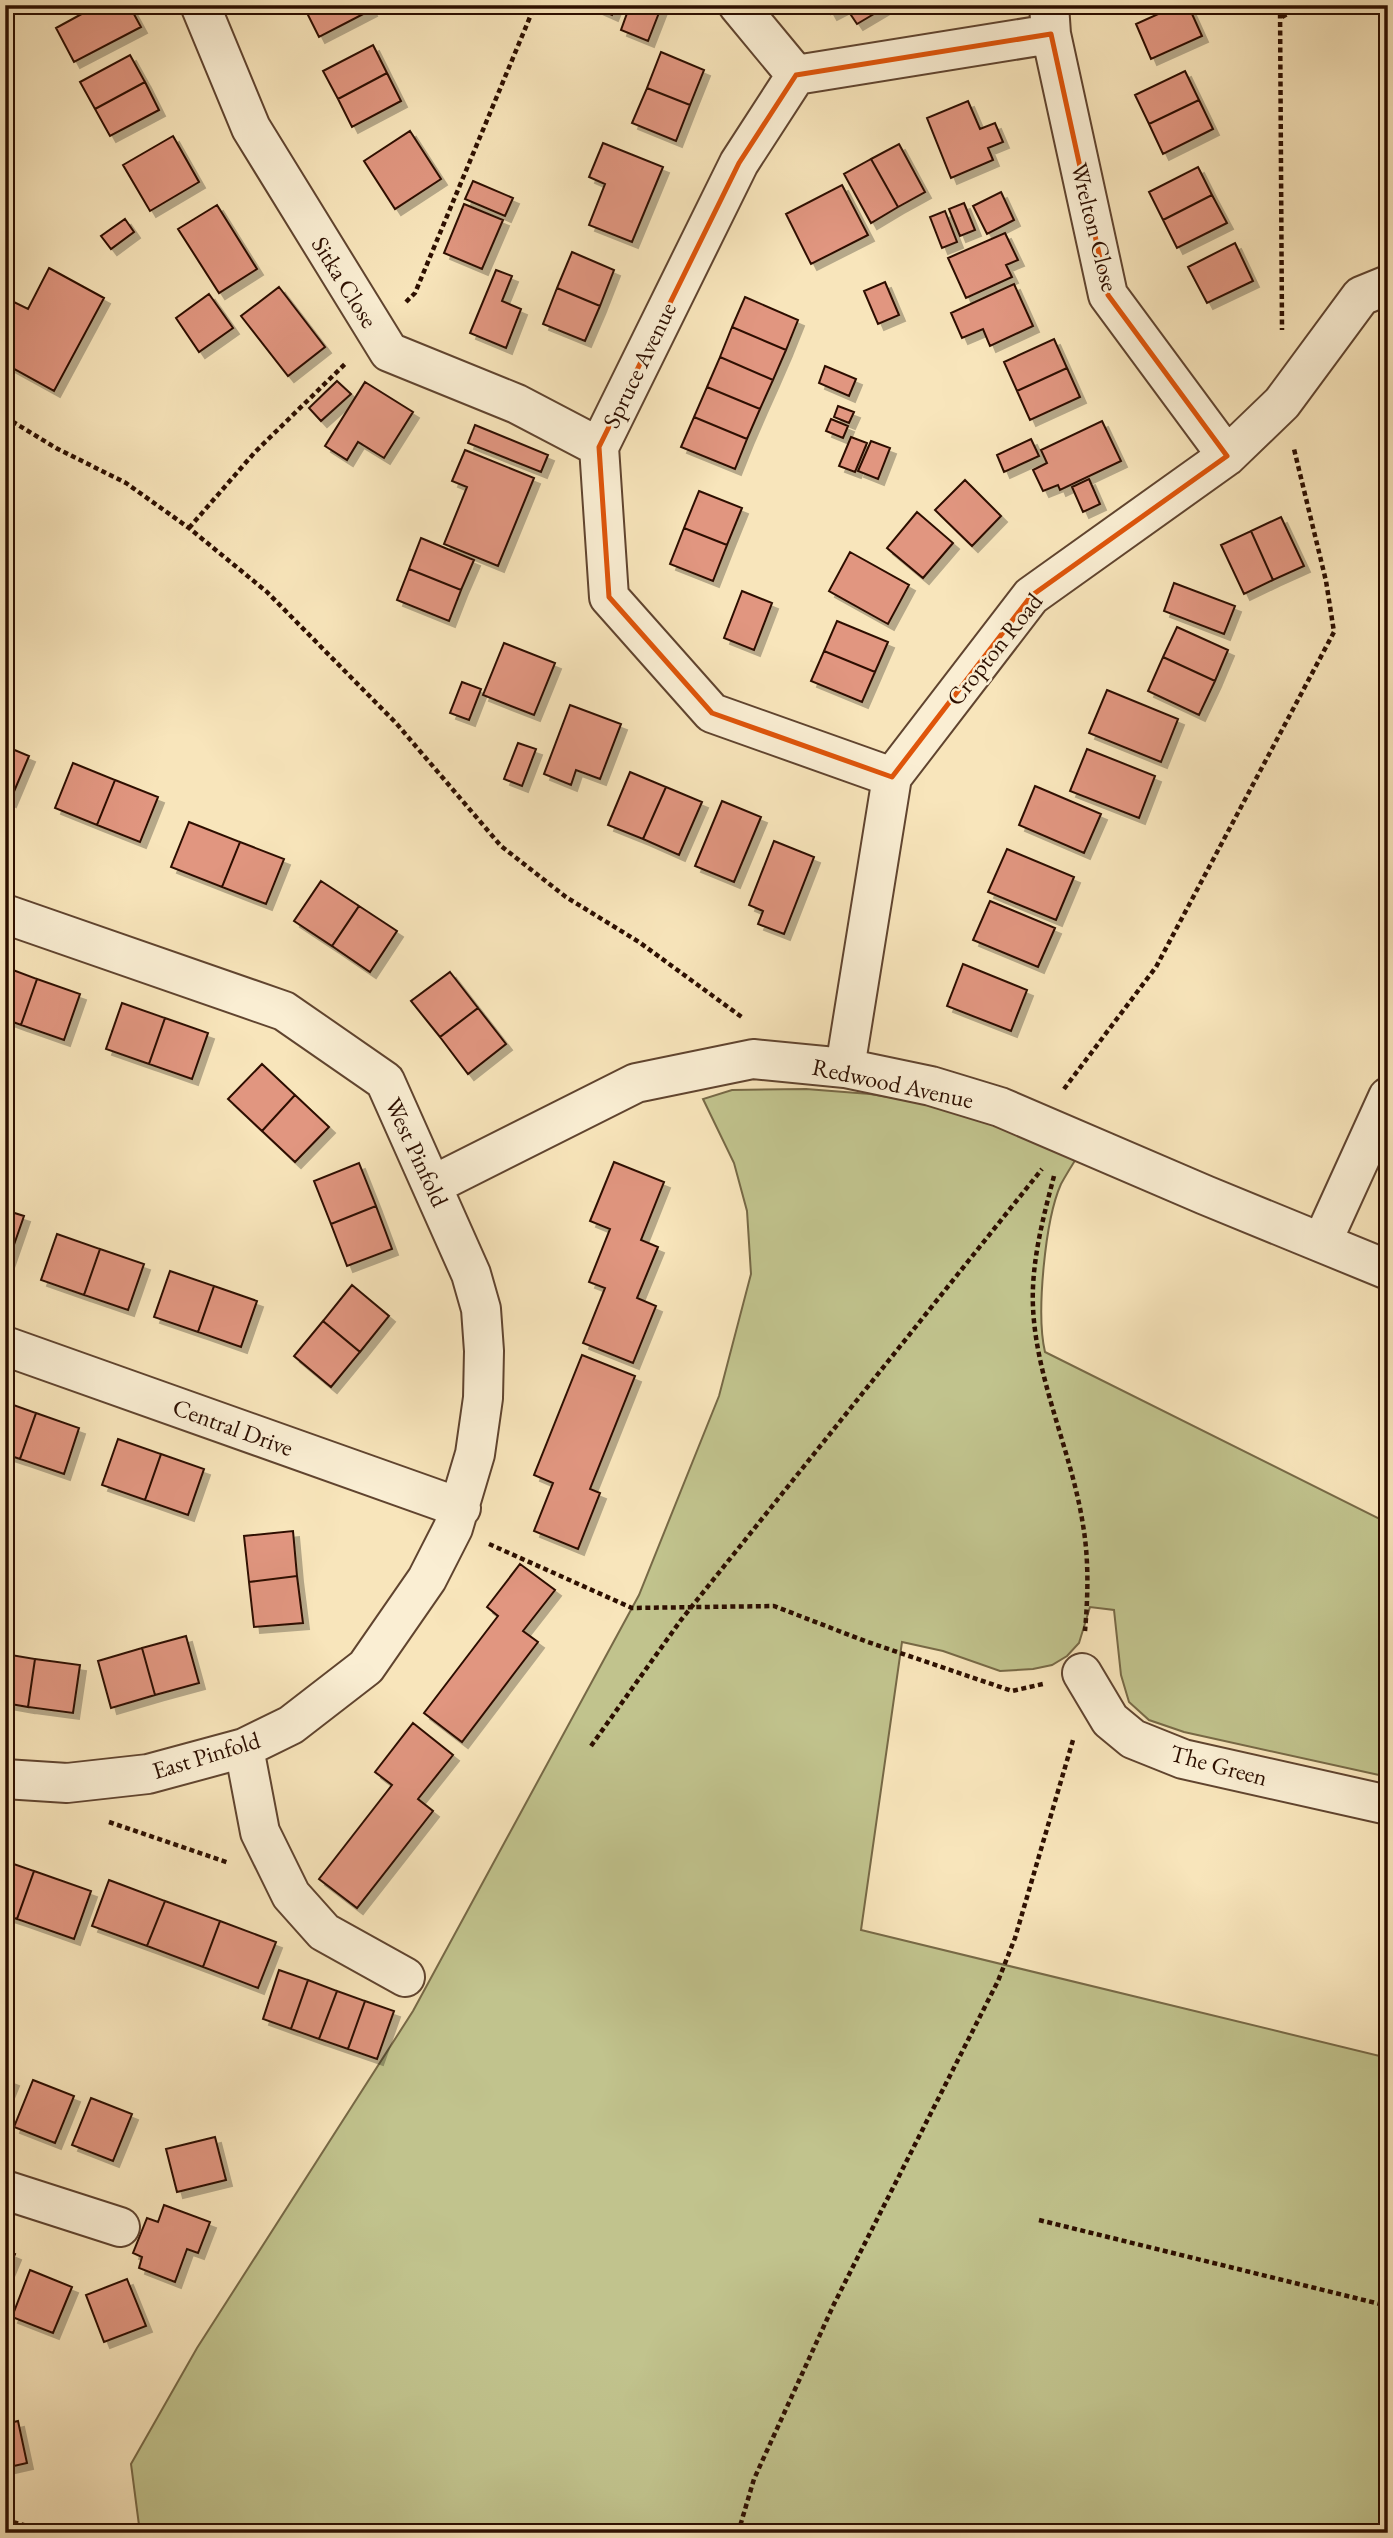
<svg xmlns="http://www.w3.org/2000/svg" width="1393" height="2538" font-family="'EB Garamond',serif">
	<defs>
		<filter id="shadow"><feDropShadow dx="6" dy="6" stdDeviation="0" flood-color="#0004"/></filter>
	</defs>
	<rect width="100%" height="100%" fill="#f8e5bb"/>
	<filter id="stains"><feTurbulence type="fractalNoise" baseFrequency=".00286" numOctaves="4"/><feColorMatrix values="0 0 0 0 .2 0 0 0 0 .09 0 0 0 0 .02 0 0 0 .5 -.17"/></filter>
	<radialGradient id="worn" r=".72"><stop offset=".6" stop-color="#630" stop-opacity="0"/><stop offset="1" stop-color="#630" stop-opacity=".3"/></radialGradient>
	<!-- green -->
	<path fill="#c1c38d" stroke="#776946" stroke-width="2" d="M806 1089 870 1094 932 1104 1081 1151C1074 1162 1067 1173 1061 1184 1045 1220 1036 1314 1045 1352L1388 1523V1777L1184 1732 1149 1720 1129 1702 1121 1675 1114 1610 1090 1607 1079 1643 1067 1656 1052 1665 1033 1669 1000 1671 943 1651 902 1642 861 1930 1388 2058V2533H140L131 2464 197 2348 413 2011 639 1595 719 1396 751 1274 747 1211 734 1163 703 1099 732 1090Z"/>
	<!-- building -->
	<path fill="#e19680" stroke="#2d0f00" stroke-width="2" filter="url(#shadow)" d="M98 5H129L141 27 74 62 56 28Z
		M303 5H368L371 10 319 37Z
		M590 5H616L612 15Z
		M630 5H662L648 41 621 30Z
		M826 5H848L831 14Z
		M854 5H889L857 24 847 9Z
		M1178 5H1188L1202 36 1151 59 1136 24Z
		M373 45 387 73 338 99 323 71Z
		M661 52 704 70 690 105 647 88Z
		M130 55 145 82 95 109 80 82Z
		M1185 71 1199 100 1149 124 1135 95Z
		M387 73 401 101 352 127 338 99Z
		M145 82 159 110 110 136 95 109Z
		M647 88 690 105 676 141 632 123Z
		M1199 100 1213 129 1163 154 1149 124Z
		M968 101 980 129 995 123 1003 142 988 148 993 160 951 178 927 118Z
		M410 131 441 179 395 209 364 161Z
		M173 136 199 182 150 211 123 165Z
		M603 143 663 167 632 242 589 225 605 184 589 177Z
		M899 144 925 192 898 207 871 159Z
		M871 159 898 207 871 223 844 174Z
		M1198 167 1212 195 1163 220 1149 192Z
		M473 181 513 198 505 216 465 199Z
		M842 185 868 235 811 264 786 214Z
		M1001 192 1014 220 987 234 973 206Z
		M1212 195 1227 223 1177 248 1163 220Z
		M964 203 975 230 960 236 949 209Z
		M464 204 503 220 482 269 444 253Z
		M217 205 257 269 219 293 178 229Z
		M945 211 957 242 942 248 930 217Z
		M125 219 134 232 111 249 101 236Z
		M1005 233 1018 260 1006 265 1012 277 966 298 948 258Z
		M1235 243 1253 281 1207 303 1188 267Z
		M572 252 614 270 600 306 557 288Z
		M49 268 104 298 54 391 5 364V351L8 346 5 344V318L14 302 28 309Z
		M496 270 512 276 502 301 521 309 506 348 470 333Z
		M885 282 899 315 878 324 864 291Z
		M1014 284 1033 326 990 346 983 329 962 338 951 313Z
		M279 287 325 347 288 376 241 316Z
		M557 288 600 306 585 341 543 324Z
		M209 294 233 328 199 352 176 318Z
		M745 297 798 320 786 350 732 327Z
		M732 327 786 350 773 380 720 357Z
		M1054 339 1067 368 1017 391 1004 362Z
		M720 357 773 380 760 409 707 387Z
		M825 366 856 379 849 396 819 383Z
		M1067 368 1080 397 1030 420 1017 391Z
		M337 381 351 394 321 421 309 408Z
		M365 382 413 412 384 458 358 442 347 460 325 446Z
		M707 387 760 409 747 439 694 417Z
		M838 406 854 412 849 423 834 417Z
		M694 417 747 439 735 469 681 447Z
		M831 419 848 426 843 438 826 431Z
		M1102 421 1121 461 1060 490 1058 485 1043 491 1033 470 1047 463 1041 450Z
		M475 425 548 455 541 472 468 443Z
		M851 437 867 443 855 472 839 466Z
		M1031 439 1039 456 1004 472 997 455Z
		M871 441 890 448 878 479 858 471Z
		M465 450 534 478 498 566 444 544 467 487 452 481Z
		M1089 479 1100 504 1083 512 1072 487Z
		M965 480 1001 516 972 546 935 510Z
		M699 491 742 508 727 545 684 528Z
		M917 512 953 543 923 578 887 548Z
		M1281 517 1304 566 1273 580 1251 531Z
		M684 528 727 545 713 581 670 564Z
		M1251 531 1273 580 1244 594 1221 545Z
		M421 538 474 560 461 590 409 569Z
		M850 552 909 585 888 624 829 591Z
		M409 569 461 590 449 621 397 600Z
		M1174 583 1235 606 1224 634 1164 611Z
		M742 591 772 603 754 650 724 638Z
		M837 621 888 642 875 672 824 651Z
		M1177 627 1228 650 1215 681 1163 657Z
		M504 643 555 663 534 715 483 695Z
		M824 651 875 672 862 702 811 681Z
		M1163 657 1215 681 1199 715 1148 691Z
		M462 682 481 689 469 720 450 713Z
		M1107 690 1178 719 1161 762 1089 733Z
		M570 705 621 724 600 779 576 770 571 785 544 774Z
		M518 743 536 749 522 786 504 779Z
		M5 746 29 756 10 801 5 798Z
		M1087 749 1155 776 1139 818 1070 791Z
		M73 763 115 780 97 825 55 808Z
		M630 772 666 787 643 839 608 825Z
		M115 780 158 797 140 842 97 825Z
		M1035 786 1101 814 1084 853 1019 825Z
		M666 787 702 802 679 855 643 839Z
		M722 801 761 817 734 882 695 866Z
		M189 822 240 842 222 887 171 867Z
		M774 841 814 857 784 934 758 924 763 911 749 905Z
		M240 842 284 859 266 904 222 887Z
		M1007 849 1074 877 1056 920 988 892Z
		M321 881 359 906 332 946 294 921Z
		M990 901 1055 928 1038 967 973 940Z
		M359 906 397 931 370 972 332 946Z
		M963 964 1027 990 1011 1031 947 1006Z
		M5 967 37 979 21 1025 5 1019Z
		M450 972 478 1008 440 1037 411 1001Z
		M37 979 80 994 64 1040 21 1025Z
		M122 1003 165 1018 149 1064 106 1049Z
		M478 1008 506 1044 468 1074 440 1037Z
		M165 1018 208 1033 192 1079 149 1064Z
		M262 1064 295 1095 262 1131 228 1099Z
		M295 1095 329 1127 295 1162 262 1131Z
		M614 1162 664 1182 641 1240 658 1247 637 1298 656 1306 633 1363 583 1343 605 1288 589 1282 610 1229 590 1221Z
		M359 1163 376 1206 331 1224 314 1181Z
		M376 1206 392 1249 347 1266 331 1224Z
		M5 1210 24 1216 8 1262 5 1261Z
		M57 1234 100 1249 84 1295 41 1280Z
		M100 1249 144 1264 128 1310 84 1295Z
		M170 1271 214 1286 198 1332 154 1317Z
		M352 1285 389 1316 360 1352 323 1321Z
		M214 1286 257 1301 241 1347 198 1332Z
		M323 1321 360 1352 331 1387 294 1356Z
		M582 1355 635 1376 590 1489 600 1493 578 1549 534 1531 553 1483 534 1475Z
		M5 1402 36 1413 20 1459 5 1454Z
		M36 1413 79 1428 64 1474 20 1459Z
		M118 1439 161 1454 145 1500 102 1485Z
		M161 1454 204 1469 188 1515 145 1500Z
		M293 1531 297 1576 249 1582 244 1536Z
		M520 1564 555 1590 523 1631 538 1642 462 1742 424 1713 498 1616 487 1607Z
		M297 1576 303 1623 254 1627 249 1582Z
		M186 1636 199 1683 155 1695 142 1648Z
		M142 1648 155 1695 111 1708 98 1661Z
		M5 1654 35 1659 28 1707 5 1703Z
		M35 1659 80 1665 73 1713 28 1707Z
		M413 1723 453 1755 418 1799 433 1811 357 1908 319 1879 392 1785 375 1772Z
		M5 1861 34 1871 17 1919 5 1915Z
		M34 1871 91 1891 74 1939 17 1919Z
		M109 1880 165 1901 147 1946 92 1926Z
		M165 1901 220 1921 203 1967 147 1946Z
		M220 1921 276 1942 258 1988 203 1967Z
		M279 1970 308 1980 291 2029 263 2019Z
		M308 1980 337 1991 319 2039 291 2029Z
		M337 1991 365 2001 348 2049 319 2039Z
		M365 2001 394 2011 377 2059 348 2049Z
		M5 2077 13 2080 5 2100Z
		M33 2080 74 2096 55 2143 14 2127Z
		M91 2098 132 2114 113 2161 72 2145Z
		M215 2137 226 2180 177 2192 166 2149Z
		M164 2205 210 2222 198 2253 187 2249 175 2282 139 2268 142 2257 133 2253 147 2218 158 2222Z
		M5 2250 15 2254 5 2278Z
		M30 2270 72 2287 53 2333 12 2317Z
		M127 2279 146 2326 104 2342 86 2295Z
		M18 2421 27 2463 5 2468V2424Z"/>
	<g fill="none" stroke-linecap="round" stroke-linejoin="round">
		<!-- minor casing -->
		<g stroke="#60442f" stroke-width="42">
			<path id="minor" d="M200 5 251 128 389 352 517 404 599 447
				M738 5 796 75
				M1049 5 1051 34 1108 295 1227 456
				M892 777 712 713 609 597 599 447 739 163 796 75 1051 34
				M5 914 284 1011 385 1081 471 1274 481 1309 484 1351 483 1398 475 1454 453 1528 427 1579 366 1667 291 1725 244 1748 148 1774 67 1783 5 1779
				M845 1068 892 777 1031 596 1227 456 1282 403 1361 296 1388 285
				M433 1185 636 1083 753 1059 845 1068 931 1086 1000 1107 1205 1195 1388 1270
				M1322 1242 1388 1097
				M5 1346 461 1508
				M1082 1673 1110 1720 1133 1739 1183 1759 1388 1805
				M244 1748 260 1832 291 1895 324 1932 405 1977
				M5 2190 120 2227"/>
		</g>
		<!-- path -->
		<path stroke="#2d0f00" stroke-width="4.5" stroke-dasharray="5 3.5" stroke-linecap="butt" d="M1280 5 1282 330
			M1282 17 1304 5
			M406 302 415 293 535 5
			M5 417 56 448 126 483 189 528 267 592 396 723 501 846 566 897 639 942 743 1018
			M189 528 255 452 346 363
			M1064 1089 1156 967 1334 632 1326 581 1294 449
			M1054 1176C1043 1218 1031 1263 1033 1307 1036 1380 1072 1453 1083 1525 1089 1560 1088 1596 1085 1631
			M489 1544 632 1608 774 1606 865 1641 1012 1691 1043 1684
			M591 1746 681 1620 1042 1169
			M109 1822 229 1863
			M1039 2220 1388 2306
			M5 2520 53 2533
			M738 2533 754 2479 834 2304 998 1981 1015 1938 1073 1740"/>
		<!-- minor -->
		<use href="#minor" stroke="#faeed3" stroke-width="38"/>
	</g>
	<!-- marked area -->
	<path fill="none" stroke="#df550b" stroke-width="5" stroke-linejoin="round" d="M1051 34 1108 295 1227 456 1031 596 892 777 712 713 609 597 599 447 739 163 796 75Z"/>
	<g text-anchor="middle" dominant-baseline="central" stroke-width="5" stroke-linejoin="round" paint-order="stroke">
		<!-- street labels -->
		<g font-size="24" fill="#2d0f00" stroke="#faeed3">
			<text transform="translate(1095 227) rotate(76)">Wrelton Close</text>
			<text transform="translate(345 282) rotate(58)">Sitka Close</text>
			<text transform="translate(639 365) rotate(-64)">Spruce Avenue</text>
			<text transform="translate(994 649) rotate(-51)">Cropton Road</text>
			<text transform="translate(893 1083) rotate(12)">Redwood Avenue</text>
			<text transform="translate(417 1152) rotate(65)">West Pinfold</text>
			<text transform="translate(233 1427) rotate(20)">Central Drive</text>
			<text transform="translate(206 1755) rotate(-17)">East Pinfold</text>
			<text transform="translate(1219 1765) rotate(15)">The Green</text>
		</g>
	</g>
	<!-- margin -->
	<rect width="1393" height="2538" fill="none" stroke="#f8e5bb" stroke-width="28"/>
	<rect x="7" y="7" width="1379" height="2524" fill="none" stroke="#2d0f00" stroke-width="3.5"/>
	<rect x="14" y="14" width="1365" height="2510" fill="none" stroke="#2d0f00" stroke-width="2"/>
	<rect width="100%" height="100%" filter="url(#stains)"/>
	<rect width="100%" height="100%" fill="url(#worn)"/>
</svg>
